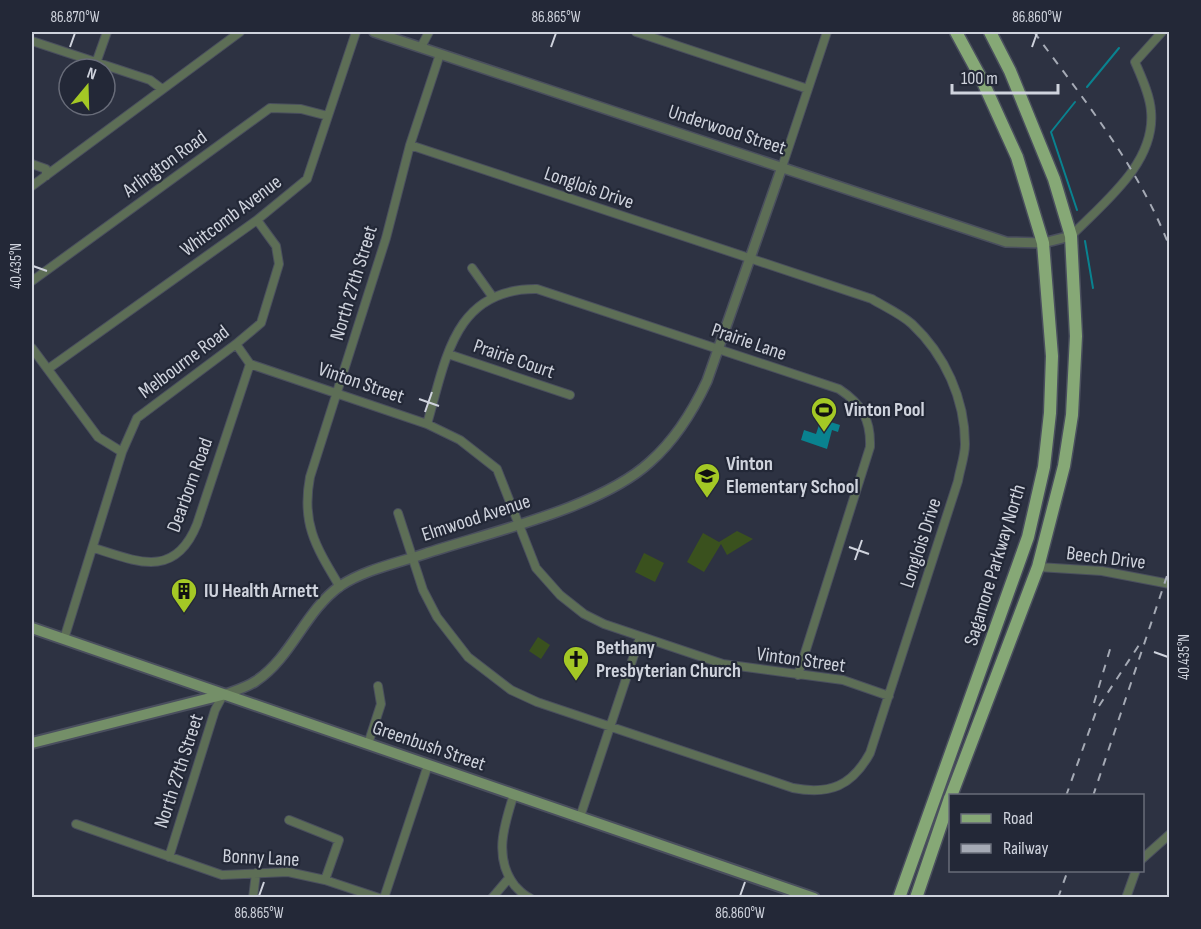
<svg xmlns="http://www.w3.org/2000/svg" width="1201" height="929" font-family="'Sofia Sans Condensed',sans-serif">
	<rect width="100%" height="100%" fill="#2d3242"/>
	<!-- green -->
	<path fill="#3a511e" d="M737 531 753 539 727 555 721 544 704 572 687 562 703 533 719 542Z
		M644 553 664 563 655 582 635 572Z
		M538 637 550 645 541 659 529 651Z"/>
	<!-- water -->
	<path fill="#09828f" d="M821 419 840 425 838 432 832 430 827 449 801 440 804 430 816 434Z"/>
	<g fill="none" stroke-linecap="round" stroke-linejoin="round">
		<!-- stream -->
		<path stroke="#09828f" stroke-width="2" d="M1087 87 1119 48
			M1075 102 1051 132 1077 210
			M1085 241 1093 288"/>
		<!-- minor casing -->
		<g stroke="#4a4f5e" stroke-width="10">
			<path id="minor" d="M636 32 808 89
				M32 41 150 80 162 89
				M421 47 429 32
				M96 63 107 32
				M32 164 46 169V176
				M782 167 827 32
				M32 186 240 32
				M1071 236C1104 202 1156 163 1151 111 1150 95 1141 76 1135 62L1162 32
				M472 268 492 296
				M32 281 270 108 301 109 328 116
				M32 348 98 437 122 452
				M448 354 570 395
				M250 364 427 424 460 440 497 469 536 568 560 595 584 614 604 624 723 664 843 680 889 696
				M48 369 257 220 307 179 356 32
				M427 424C446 359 454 288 537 289L839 389C862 404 871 420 870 447L798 675
				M398 513 423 590 437 617 468 657 511 690 537 702 793 788C830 795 852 786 870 753L958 481C960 469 965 456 965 444 965 399 945 355 912 324 901 314 885 307 872 299L410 145
				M94 548C138 562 175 579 197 524L250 364 236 344
				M1038 567 1102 571 1170 584
				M340 587C316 547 301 524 310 477L386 238 410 145 440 54
				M64 639 122 452 137 418 236 344 261 323 279 264 276 246 257 220
				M368 744 381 704 378 686
				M514 794C504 825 493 858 515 886 520 891 523 895 530 898
				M580 817 640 637
				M289 820 339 840 325 880
				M76 824 222 875 288 872 325 880 379 898
				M169 857 215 710 223 695
				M1142 859 1170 834
				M253 898 256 873
				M384 898 428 765
				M492 898 509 878
				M1126 898 1136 870"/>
		</g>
		<!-- tertiary casing -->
		<g stroke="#4a4f5e" stroke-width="12">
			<path id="tertiary" d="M374 32 1006 242 1043 243 1071 236
				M223 695C234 691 246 688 256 681 292 657 305 611 340 586 364 570 397 563 424 554 490 532 600 508 650 462 675 440 693 411 707 381L782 167"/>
		</g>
		<!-- secondary casing -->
		<g stroke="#4a4f5e" stroke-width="14">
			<path id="secondary" d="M32 628 814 898
				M32 743 222 695"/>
		</g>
		<!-- primary casing -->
		<g stroke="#4a4f5e" stroke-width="15">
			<path id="primary" d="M951 796 1038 567 1064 466 1072 415 1076 336 1071 236 1054 179 1010 71 990 32
				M899 898 1028 537 1044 467 1050 413 1052 356 1043 243 1017 157 982 80 956 32
				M916 898 950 798"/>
		</g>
		<!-- minor -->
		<use href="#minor" stroke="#5d6e56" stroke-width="8"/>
		<!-- tertiary -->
		<use href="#tertiary" stroke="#5d6e56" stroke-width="9"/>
		<!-- secondary -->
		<use href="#secondary" stroke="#748f68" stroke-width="10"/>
		<!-- primary -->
		<use href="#primary" stroke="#86a876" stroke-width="12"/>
		<!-- rail -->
		<path stroke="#a5aab5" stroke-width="2" stroke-dasharray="8 8" stroke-linecap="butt" d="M1034 32C1084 100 1139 167 1170 248
			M1094 703 1111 646
			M1066 796 1097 709 1139 645
			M1093 796 1170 567
			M1058 898 1068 870"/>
	</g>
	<!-- ticks -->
	<path fill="none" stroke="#cfd3dd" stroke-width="2" d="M70 47 75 33M551 47 556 33M1032 47 1037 33M33 266 47 271M419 399 439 406M425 412 432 392M849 547 869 554M855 560 862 540M1154 652 1168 657M259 896 264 882M740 896 745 882"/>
	<!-- icons -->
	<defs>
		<g id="stadium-pin" transform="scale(1.35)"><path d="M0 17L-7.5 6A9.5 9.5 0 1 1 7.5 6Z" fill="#a4c825" stroke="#232837"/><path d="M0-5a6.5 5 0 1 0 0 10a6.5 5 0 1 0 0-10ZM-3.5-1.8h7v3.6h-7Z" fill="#111"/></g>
		<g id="school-pin" transform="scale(1.35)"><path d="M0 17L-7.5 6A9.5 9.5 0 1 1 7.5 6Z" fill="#a4c825" stroke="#232837"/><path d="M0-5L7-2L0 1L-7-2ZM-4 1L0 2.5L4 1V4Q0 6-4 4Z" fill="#111"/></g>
		<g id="building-pin" transform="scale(1.35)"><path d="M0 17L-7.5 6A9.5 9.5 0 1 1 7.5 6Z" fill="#a4c825" stroke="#232837"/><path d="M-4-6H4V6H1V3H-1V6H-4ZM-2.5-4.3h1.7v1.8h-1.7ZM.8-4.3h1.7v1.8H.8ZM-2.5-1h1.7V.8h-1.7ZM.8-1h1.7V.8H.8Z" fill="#111"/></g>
		<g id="church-pin" transform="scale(1.35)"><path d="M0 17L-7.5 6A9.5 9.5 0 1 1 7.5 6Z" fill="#a4c825" stroke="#232837"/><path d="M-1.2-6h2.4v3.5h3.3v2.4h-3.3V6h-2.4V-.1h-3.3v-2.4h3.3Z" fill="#111"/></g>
	</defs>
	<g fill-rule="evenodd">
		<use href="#stadium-pin" x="824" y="410"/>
		<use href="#school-pin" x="707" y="476"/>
		<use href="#building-pin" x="184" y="591"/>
		<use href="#church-pin" x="576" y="659"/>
	</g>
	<g text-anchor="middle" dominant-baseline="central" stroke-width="4.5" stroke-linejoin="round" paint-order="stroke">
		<!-- street labels -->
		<g font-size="20" fill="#cfd3dd" stroke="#232837">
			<text transform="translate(727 130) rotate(18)">Underwood Street</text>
			<text transform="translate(165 164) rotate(-36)">Arlington Road</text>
			<text transform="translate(589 188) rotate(19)">Longlois Drive</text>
			<text transform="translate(231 216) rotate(-37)">Whitcomb Avenue</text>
			<text transform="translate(354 283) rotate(-73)">North 27th Street</text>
			<text transform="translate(749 342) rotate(19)">Prairie Lane</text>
			<text transform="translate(514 359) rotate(19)">Prairie Court</text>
			<text transform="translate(184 362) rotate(-37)">Melbourne Road</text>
			<text transform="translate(361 383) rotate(19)">Vinton Street</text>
			<text transform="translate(190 485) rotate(-70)">Dearborn Road</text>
			<text transform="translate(476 518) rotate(-18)">Elmwood Avenue</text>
			<text transform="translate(921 543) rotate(-72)">Longlois Drive</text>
			<text transform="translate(1106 558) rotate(7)">Beech Drive</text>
			<text transform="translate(995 565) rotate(-73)">Sagamore Parkway North</text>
			<text transform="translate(801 660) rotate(8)">Vinton Street</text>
			<text transform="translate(429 746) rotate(19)">Greenbush Street</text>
			<text transform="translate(179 771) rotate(-72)">North 27th Street</text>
			<text transform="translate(261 858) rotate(3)">Bonny Lane</text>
		</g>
		<!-- poi labels -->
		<g font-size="20" font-weight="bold" fill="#cfd3dd" stroke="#232837" text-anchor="start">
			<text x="844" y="410">Vinton Pool</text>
			<text x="726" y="464">Vinton<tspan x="726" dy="23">Elementary School</tspan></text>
			<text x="204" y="591">IU Health Arnett</text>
			<text x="596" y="648">Bethany<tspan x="596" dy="23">Presbyterian Church</tspan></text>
		</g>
	</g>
	<!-- border -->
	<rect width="1201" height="929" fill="none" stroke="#232837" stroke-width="66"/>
	<!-- legend -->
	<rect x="949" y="794" width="195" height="78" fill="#232837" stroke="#686c79" stroke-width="1.5"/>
	<rect x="961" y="814" width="30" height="9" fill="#86a876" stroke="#686c79" stroke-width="1.5"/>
	<text x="1003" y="824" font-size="18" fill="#cfd3dd">Road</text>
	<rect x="961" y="844" width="30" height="9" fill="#a5aab5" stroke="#686c79" stroke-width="1.5"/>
	<text x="1003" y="854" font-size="18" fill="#cfd3dd">Railway</text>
	<!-- north arrow -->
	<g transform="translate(87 87) rotate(19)"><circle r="28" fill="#232837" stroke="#686c79" stroke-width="1.5"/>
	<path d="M0-4.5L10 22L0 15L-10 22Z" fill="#a4c825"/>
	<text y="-9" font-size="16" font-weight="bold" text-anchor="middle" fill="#cfd3dd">N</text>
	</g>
	<!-- scale -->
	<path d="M952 84v9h106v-9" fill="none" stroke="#cfd3dd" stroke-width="3"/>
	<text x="961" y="84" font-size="18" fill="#cfd3dd" stroke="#232837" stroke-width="4.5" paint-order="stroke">100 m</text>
	<rect x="33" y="33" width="1135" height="863" fill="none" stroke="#cfd3dd" stroke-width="2"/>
	<g font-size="15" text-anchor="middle" fill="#cfd3dd">
		<text x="75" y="22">86.870°W</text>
		<text x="556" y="22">86.865°W</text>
		<text x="1037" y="22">86.860°W</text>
		<text transform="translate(16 266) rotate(-90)" y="5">40.435°N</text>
		<text transform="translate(1184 657) rotate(-90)" y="5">40.435°N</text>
		<text x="259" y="918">86.865°W</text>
		<text x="740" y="918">86.860°W</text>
	</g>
</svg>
